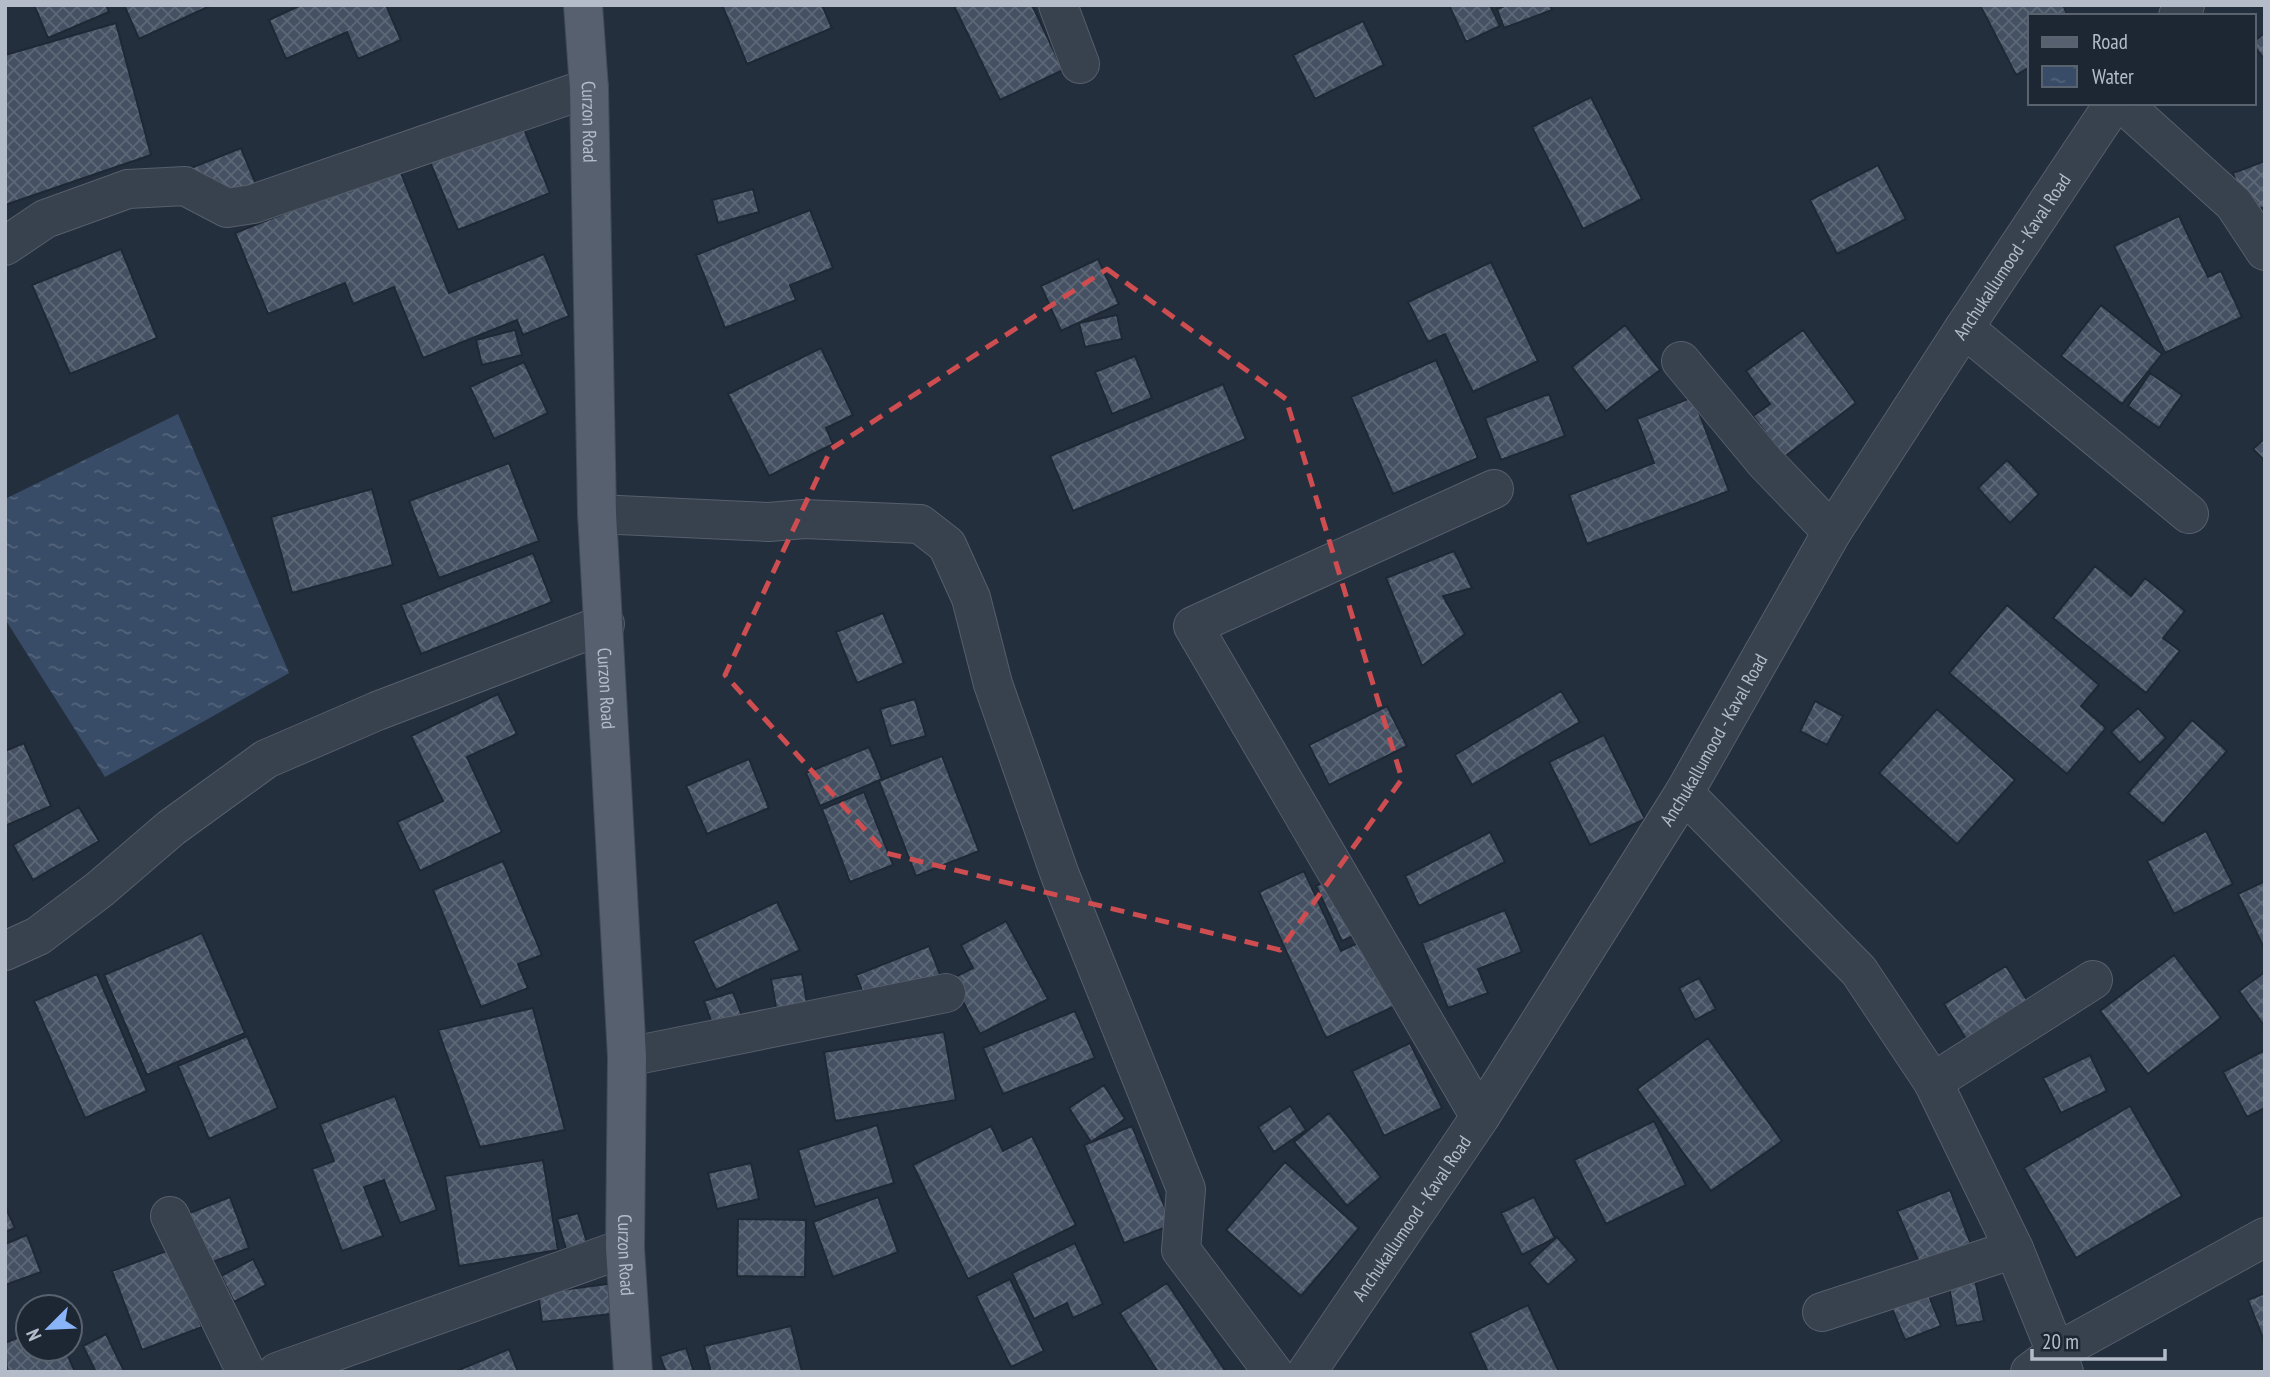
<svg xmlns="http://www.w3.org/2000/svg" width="2270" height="1377" font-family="'PT Sans Narrow',sans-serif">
	<defs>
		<pattern id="water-ripples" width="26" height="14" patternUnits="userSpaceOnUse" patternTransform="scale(1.75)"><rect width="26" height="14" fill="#394c67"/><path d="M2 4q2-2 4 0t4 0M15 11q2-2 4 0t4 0" fill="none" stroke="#53647b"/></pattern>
		<pattern id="building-cross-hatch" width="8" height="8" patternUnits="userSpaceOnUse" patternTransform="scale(1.75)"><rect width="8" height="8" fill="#455162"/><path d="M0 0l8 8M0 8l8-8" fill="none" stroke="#5d6877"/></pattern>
	</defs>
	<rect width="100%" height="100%" fill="#242f3e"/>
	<!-- water -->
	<path fill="url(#water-ripples)" d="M178 414 289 673 105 777 5 619V499Z"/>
	<!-- building -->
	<path fill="url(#building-cross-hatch)" stroke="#1f2835" stroke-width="2" d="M34 5H106L109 12 48 38Z
		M124 5H212L139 39Z
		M301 5H386L401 40 358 59 347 32 286 59 269 20Z
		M722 5H822L832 28 747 64Z
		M1032 5 1063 70 1000 100 954 6Z
		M1449 5H1490L1500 26 1466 42Z
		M1507 5H1550L1552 10 1504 28 1497 9Z
		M1980 5H2063L2068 16H2030V67L2016 75Z
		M1363 21 1384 65 1315 99 1293 55Z
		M116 23 151 155 5 205V55Z
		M2265 33V60L2254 46V41Z
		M1591 97 1642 199 1583 229 1532 127Z
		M522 124 550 193 458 230 430 162Z
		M241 148 257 187 206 206 191 168Z
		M2265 161V207L2248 213 2233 173Z
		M1878 165 1906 219 1837 254 1810 200Z
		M399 168 449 293 544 254 569 316 523 335 517 320 423 358 394 287 353 304 345 283 268 314 235 233Z
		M753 189 759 212 718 223 712 200Z
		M810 210 833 268 790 285 796 300 725 328 696 255Z
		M2179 216 2208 277 2221 271 2242 317 2165 353 2114 246Z
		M121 249 157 338 70 374 32 285Z
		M1098 259 1119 304 1061 331 1041 286Z
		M1491 262 1538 361 1473 392 1445 334 1428 342 1408 302Z
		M2101 305 2162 354 2122 404 2061 356Z
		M1117 315 1122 339 1085 347 1079 323Z
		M1625 325 1660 370 1606 411 1572 367Z
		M515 330 522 355 482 365 476 340Z
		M1803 330 1856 403 1784 457 1753 416 1770 404 1746 371Z
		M821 348 853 415 826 428 833 444 769 476 728 394Z
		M1135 356 1152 398 1112 414 1095 372Z
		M1436 360 1478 458 1393 494 1351 397Z
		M524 362 548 413 494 439 470 387Z
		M2150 373 2182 395 2159 428 2128 406Z
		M1223 384 1246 439 1073 511 1050 456Z
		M1549 394 1565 436 1501 460 1485 418Z
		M1693 397 1729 491 1587 544 1569 495 1654 463 1637 419Z
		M2265 438V461L2253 449Z
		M2007 460 2039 494 2010 523 1978 488Z
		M509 463 539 541 439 578 409 501Z
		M372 489 393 565 292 593 271 517Z
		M1454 551 1472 588 1443 596 1465 634 1422 666 1386 578Z
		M533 553 552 602 421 654 401 605Z
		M2095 566 2131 596 2145 578 2185 611 2163 638 2180 651 2146 693 2053 618Z
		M2007 605 2099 685 2081 706 2106 728 2067 774 1949 673Z
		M883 613 904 663 857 683 836 632Z
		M1561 691 1580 722 1472 785 1455 755Z
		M498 694 517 734 467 757 502 832 420 871 397 822 443 801 411 736Z
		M915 699 926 736 891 746 880 709Z
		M1815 701 1843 716 1827 745 1800 731Z
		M1387 706 1407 746 1329 785 1309 745Z
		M2138 708 2166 738 2140 763 2111 732Z
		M1937 709 2015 780 1957 844 1879 773Z
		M2192 720 2227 751 2163 824 2128 793Z
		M1604 735 1645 819 1590 845 1549 762Z
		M24 743 51 806 5 826V751Z
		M869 747 882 779 820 806 806 773Z
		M942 756 979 851 916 876 879 781Z
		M749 759 769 808 707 834 686 786Z
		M864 792 893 865 850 882 822 809Z
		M79 807 99 841 33 880 13 845Z
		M2206 831 2233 884 2174 914 2147 861Z
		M1490 832 1505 862 1419 906 1405 876Z
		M503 861 542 955 518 964 528 988 481 1007 433 890Z
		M1304 871 1341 951 1364 940 1395 1006 1326 1038 1259 892Z
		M1340 874 1367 930 1342 941 1316 886Z
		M2265 881V950L2238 894Z
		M777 902 800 950 716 990 693 941Z
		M1505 910 1522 952 1478 969 1488 993 1448 1008 1422 943Z
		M1006 921 1048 999 980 1034 951 979 973 968 961 945Z
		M202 933 245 1033 147 1075 104 975Z
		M929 946 944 985 871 1013 856 975Z
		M2174 955 2221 1018 2148 1074 2100 1011Z
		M2006 966 2043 1026 1982 1064 1944 1004Z
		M2265 972V1027L2239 991Z
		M97 974 147 1091 85 1118 34 1001Z
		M802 974 808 1009 777 1013 771 979Z
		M1699 978 1716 1009 1695 1020 1679 988Z
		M733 992 742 1016 713 1026 704 1001Z
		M533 1008 565 1130 480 1147 438 1030Z
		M1075 1011 1095 1058 1003 1094 983 1048Z
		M944 1032 956 1100 835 1121 824 1052Z
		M247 1036 278 1108 209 1139 178 1066Z
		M1708 1038 1782 1141 1711 1191 1637 1089Z
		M1410 1043 1442 1108 1384 1136 1352 1071Z
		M2265 1050V1108L2247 1117 2223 1072Z
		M2090 1055 2107 1091 2061 1113 2043 1078Z
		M1104 1085 1125 1119 1091 1142 1069 1108Z
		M395 1096 437 1210 400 1223 384 1180 364 1187 383 1236 342 1251 312 1169 334 1161 320 1124Z
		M1290 1106 1306 1130 1274 1152 1258 1127Z
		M2130 1106 2182 1196 2076 1258 2024 1168Z
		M1329 1113 1381 1177 1347 1206 1294 1142Z
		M1654 1121 1686 1185 1606 1224 1574 1160Z
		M877 1125 894 1183 815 1207 798 1150Z
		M991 1126 1003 1151 1032 1136 1076 1225 968 1279 913 1165Z
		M1132 1126 1172 1225 1124 1243 1084 1145Z
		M543 1160 558 1250 459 1266 445 1176Z
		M1285 1162 1359 1228 1301 1296 1226 1230Z
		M751 1163 759 1199 717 1209 708 1173Z
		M1950 1190 1972 1247 1921 1267 1897 1211Z
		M230 1197 249 1248 192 1270 172 1220Z
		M878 1197 898 1252 833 1277 813 1222Z
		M1534 1197 1555 1238 1522 1255 1501 1213Z
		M5 1206 15 1228 5 1232Z
		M578 1213 590 1252 569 1259 557 1219Z
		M738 1219 806 1220 805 1277 737 1276Z
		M27 1235 41 1272 5 1285V1244Z
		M1557 1237 1577 1260 1548 1285 1529 1263Z
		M1075 1243 1103 1304 1073 1318 1067 1303 1034 1319 1012 1273Z
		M172 1249 202 1327 142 1350 112 1271Z
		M253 1259 266 1285 234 1302 221 1276Z
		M1010 1279 1044 1351 1011 1367 976 1296Z
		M1975 1280 1984 1321 1956 1326 1949 1286Z
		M615 1283 619 1313 542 1322 538 1293Z
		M1167 1283 1226 1372H1158L1120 1313Z
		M1927 1291 1941 1326 1905 1340 1891 1306Z
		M2265 1293V1343L2248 1300Z
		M1528 1305 1559 1372H1488L1470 1333Z
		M791 1326 802 1372H711L704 1346Z
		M28 1333V1349H65L75 1372H7L5 1343Z
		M106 1334 124 1371 123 1372H96L83 1346Z
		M686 1348 694 1372H666L660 1356Z
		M509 1349 518 1372H454Z"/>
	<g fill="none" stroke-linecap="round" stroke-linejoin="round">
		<!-- minor casing -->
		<g stroke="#565f6c" stroke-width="40">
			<g id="minor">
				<path d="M1058 5 1080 64"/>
				<path d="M2178 16 2185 5"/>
				<path d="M2122 103 2234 204 2265 251"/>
				<path d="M5 246 45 219 128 189 185 186 227 208 253 204 589 88"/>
				<path d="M1964 328 2189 514"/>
				<path d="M1681 361 1765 462 1832 532"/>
				<path d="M597 514 769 522 804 519 920 524 947 545 971 598 993 684 1060 875 1186 1189 1181 1250 1273 1372"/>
				<path d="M1684 793 1859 971 1933 1082 2014 1249 2064 1372"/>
				<path d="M5 951 38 936 100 889 171 828 266 759 377 711 605 624"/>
				<path d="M627 1057 946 993"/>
				<path d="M1933 1082 2093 980"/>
				<path d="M1480 1117 1193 626 1494 489"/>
				<path d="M170 1216 246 1372"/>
				<path d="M1822 1312 2014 1249"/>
				<path d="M277 1372 625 1248"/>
				<path id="s1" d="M1307 1372 1480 1117 1684 793 1832 532 1964 328 2114 103"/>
				<path d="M2030 1372 2057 1352 2265 1237"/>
			</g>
		</g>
		<!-- major casing -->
		<g stroke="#414a57" stroke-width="40">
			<g id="major">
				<path id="s2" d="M583 5 589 88 597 514 627 1057 625 1248 633 1372"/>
			</g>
		</g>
		<!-- minor -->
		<use href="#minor" stroke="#38414e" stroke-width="38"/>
		<!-- major -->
		<use href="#major" stroke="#56606e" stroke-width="38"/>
	</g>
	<!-- marked area -->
	<path fill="none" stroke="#ce4d50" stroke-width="5" stroke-dasharray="14 9" stroke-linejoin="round" d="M1107 269 1286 399 1402 779 1280 950 886 853 725 675 831 449Z"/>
	<g text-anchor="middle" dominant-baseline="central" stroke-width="7" stroke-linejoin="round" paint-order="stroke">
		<!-- street labels -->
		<g font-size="19" fill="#b4bcc9" stroke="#1d2633">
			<text stroke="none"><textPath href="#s2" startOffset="117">Curzon Road</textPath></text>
			<text stroke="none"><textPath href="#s1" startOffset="1320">Anchukallumood - Kaval Road</textPath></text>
			<text stroke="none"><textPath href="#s2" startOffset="684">Curzon Road</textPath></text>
			<text stroke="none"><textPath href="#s1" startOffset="752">Anchukallumood - Kaval Road</textPath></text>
			<text stroke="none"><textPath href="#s1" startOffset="186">Anchukallumood - Kaval Road</textPath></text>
			<text stroke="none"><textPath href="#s2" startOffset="1251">Curzon Road</textPath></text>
		</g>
	</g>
	<!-- border -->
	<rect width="2270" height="1377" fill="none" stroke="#b4bcc9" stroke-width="14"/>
	<!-- legend -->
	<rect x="2028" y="14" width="228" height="91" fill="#1d2633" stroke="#59626f" stroke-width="2"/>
	<rect x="2042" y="37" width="35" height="10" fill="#56606e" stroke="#59626f" stroke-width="2"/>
	<text x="2092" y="49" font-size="21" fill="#b4bcc9">Road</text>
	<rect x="2042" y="66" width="35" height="21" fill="url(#water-ripples)" stroke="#59626f" stroke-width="2"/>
	<text x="2092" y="84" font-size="21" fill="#b4bcc9">Water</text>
	<!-- north arrow -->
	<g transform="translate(49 1328) rotate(246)"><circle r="33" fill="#1d2633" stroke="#59626f" stroke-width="2"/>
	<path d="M0-5L12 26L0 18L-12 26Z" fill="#8ab4f8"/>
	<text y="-10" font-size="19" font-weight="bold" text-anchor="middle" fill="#b4bcc9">N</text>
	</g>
	<!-- scale -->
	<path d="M2032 1349v10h133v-10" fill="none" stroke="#b4bcc9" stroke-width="3.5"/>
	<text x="2042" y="1349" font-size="21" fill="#b4bcc9" stroke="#1d2633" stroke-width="5" paint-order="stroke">20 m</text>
</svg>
